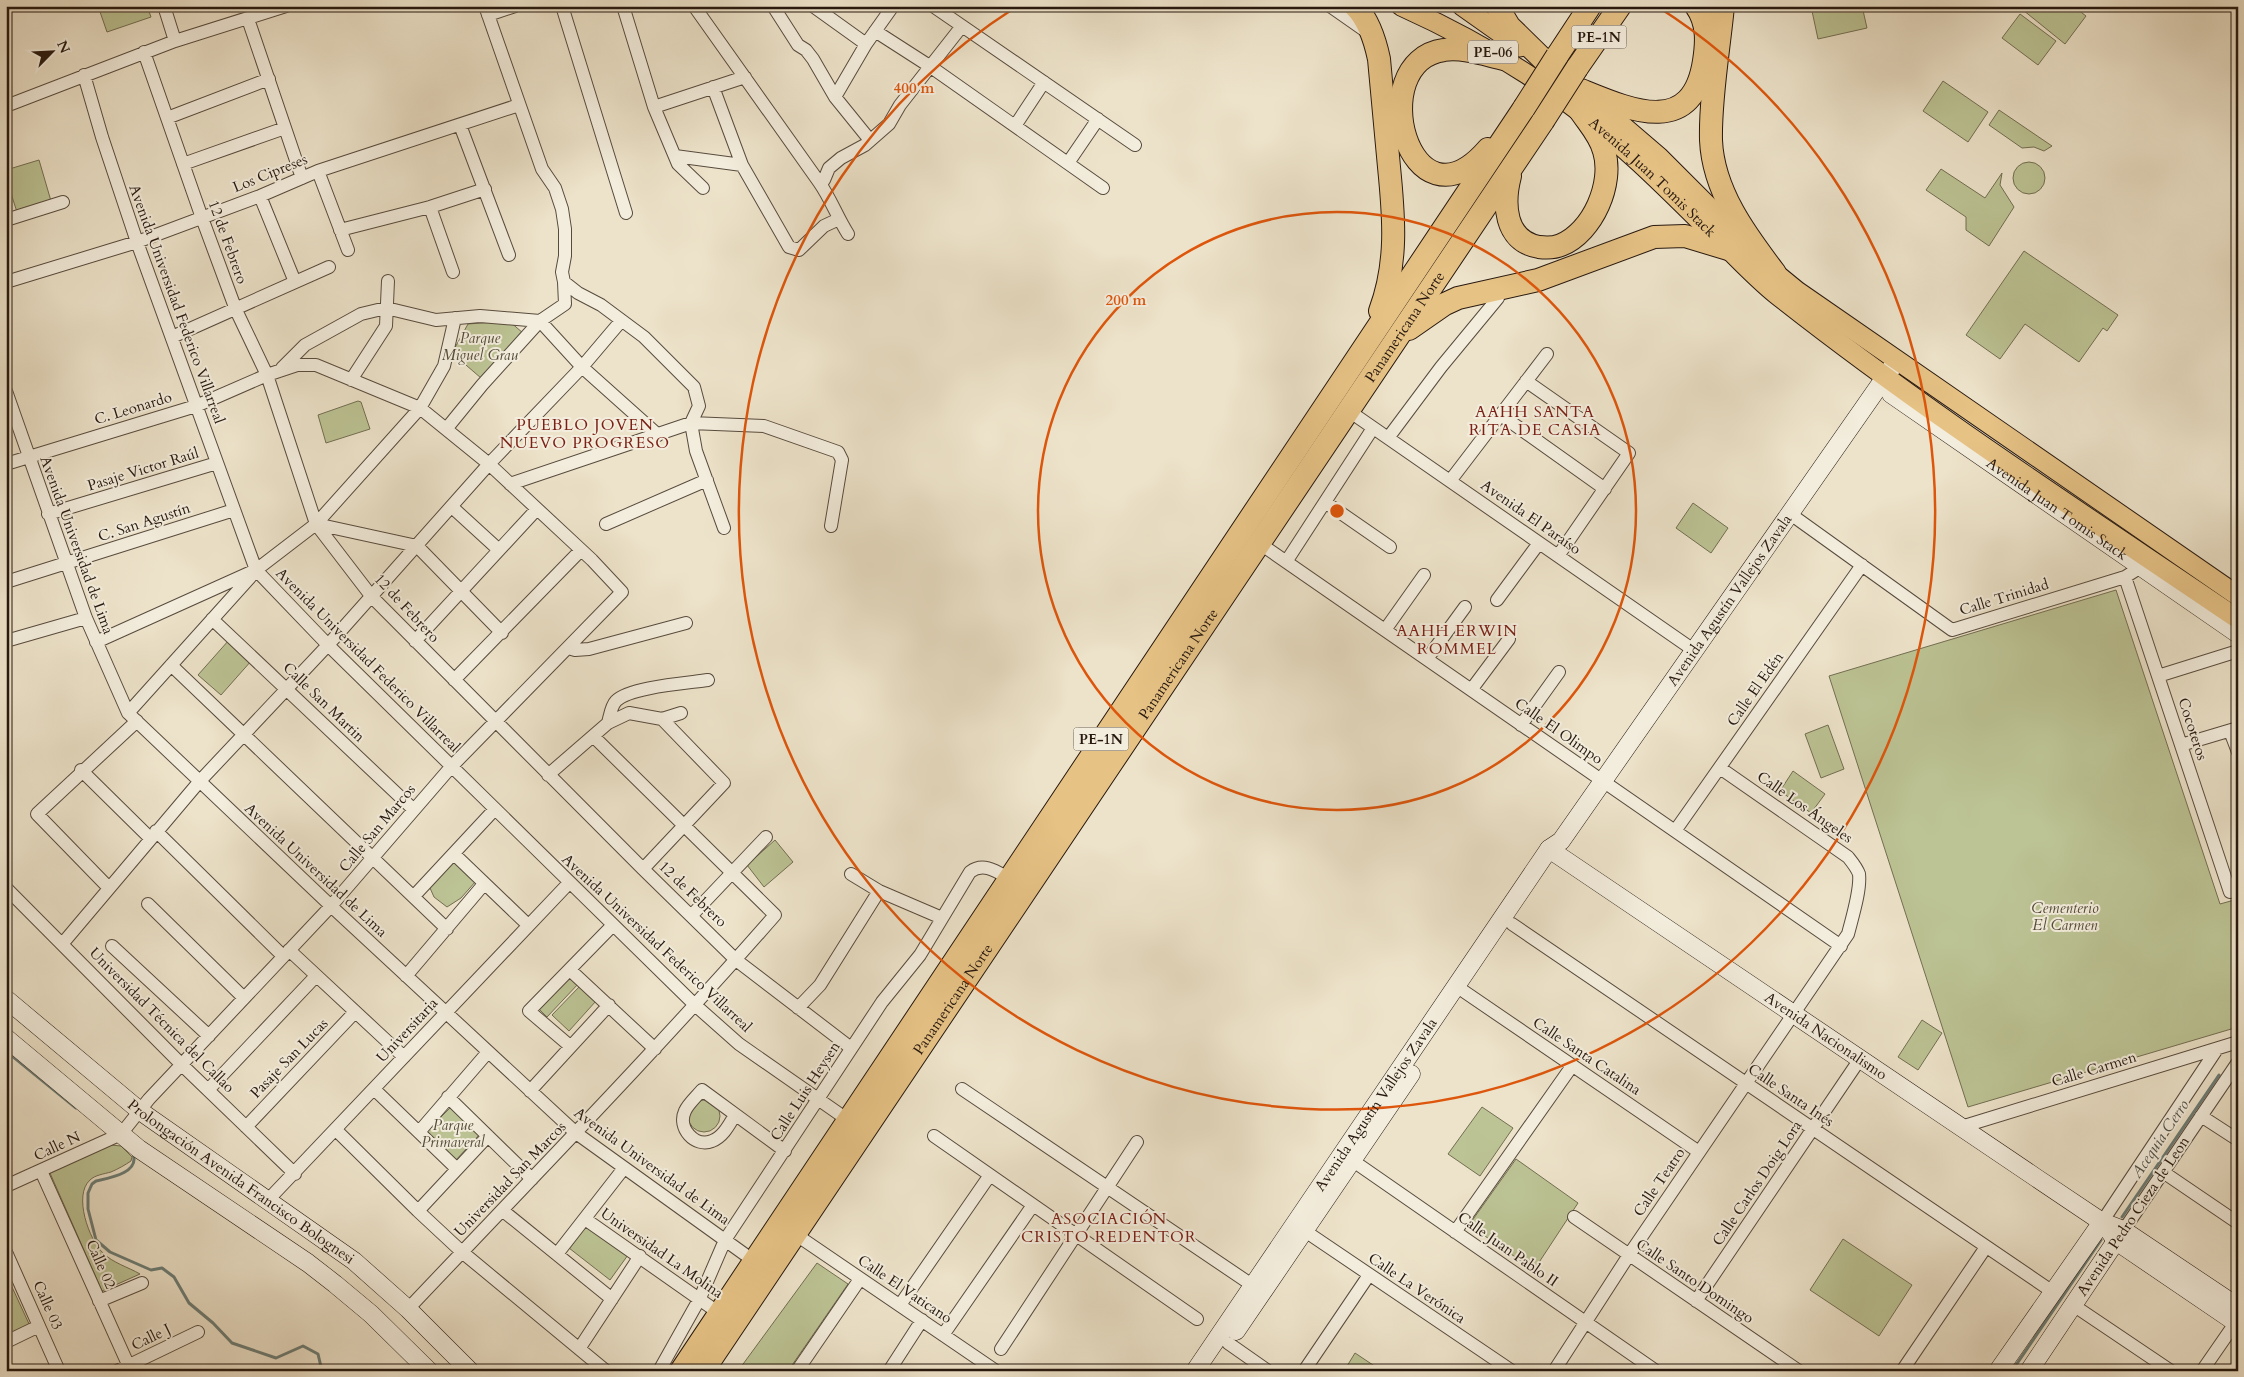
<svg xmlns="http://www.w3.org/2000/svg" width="2244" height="1377" font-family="Cardo,serif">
	<rect width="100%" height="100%" fill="#ede3ca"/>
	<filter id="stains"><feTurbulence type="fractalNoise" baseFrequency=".004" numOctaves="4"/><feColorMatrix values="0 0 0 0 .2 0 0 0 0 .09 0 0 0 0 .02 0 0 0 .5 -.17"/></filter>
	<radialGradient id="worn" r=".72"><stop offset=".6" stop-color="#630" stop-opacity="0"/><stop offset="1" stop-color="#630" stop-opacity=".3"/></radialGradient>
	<!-- green -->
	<path fill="#bcc394" stroke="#726e52" d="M98 6H147L151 17 107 32Z
		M1835 6H1862L1867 28 1818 39 1812 11Z
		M2018 6H2073L2086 16 2065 44Z
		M2020 14 2056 41 2038 65 2002 38Z
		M1943 81 1988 112 1968 142 1923 111Z
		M1999 110 2052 146 2044 151 2034 147 2022 148 1989 125Z
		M39 160 51 201 17 212 6 178V170Z
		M2013 178a16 16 0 1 1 32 0a16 16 0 1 1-32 0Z
		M1941 169 1985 198 2002 173 2000 185 2014 207 1989 246 1966 230V217L1926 190Z
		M2024 251 2118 315 2107 331 2103 328 2079 362 2025 324 2000 359 1966 335Z
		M509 321 523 333 481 378 452 353 468 324Z
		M358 401 361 402 370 429 326 443 318 415Z
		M1693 503 1728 528 1711 553 1676 528Z
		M2116 590 2220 904 2238 899V1027L1968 1107 1829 676Z
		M229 640 252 660 221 695 198 675Z
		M1828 725 1844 769 1821 778 1805 734Z
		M1793 771 1825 794 1811 813 1780 791Z
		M775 840 793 862 764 887 747 865Z
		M455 860 476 881 461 898 447 907 434 897 430 888Z
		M569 974 579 983 547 1017 537 1007Z
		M580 986 596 1001 569 1031 552 1015Z
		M1922 1020 1942 1033 1918 1070 1898 1057Z
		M688 1116a16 16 0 1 1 32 0a16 16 0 1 1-32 0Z
		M451 1107 480 1134 455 1161 426 1132Z
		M1482 1107 1513 1128 1480 1176 1448 1154Z
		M111 1145 121 1146 132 1157 131 1161C125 1165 118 1169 111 1172 104 1174 95 1175 90 1180 73 1195 89 1240 103 1253 113 1263 128 1267 140 1274L102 1291 50 1173Z
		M1516 1159 1578 1203 1534 1270 1469 1225Z
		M586 1225 628 1255 610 1280 569 1248Z
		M1843 1239 1912 1285 1879 1336 1810 1290Z
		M817 1263 848 1284 788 1371H738Z
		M6 1274 30 1326 6 1336Z
		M1355 1353 1382 1371H1344Z"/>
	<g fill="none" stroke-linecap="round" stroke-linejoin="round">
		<!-- stream -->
		<path stroke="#6b7c75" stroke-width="3" d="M6 1051 76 1108
			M133 1154C140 1173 109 1178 96 1181L92 1184 88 1193V1209L96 1240 110 1252 151 1270 162 1268 174 1277 189 1303 213 1323 232 1343 276 1358 303 1346 318 1354 322 1371
			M2122 1217 2219 1075
			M2012 1371 2101 1240"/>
		<!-- street casing -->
		<g stroke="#584b3e" stroke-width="14">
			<path id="street" d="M164 6 175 41
				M485 6 542 169 555 188 562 209 565 229V256L562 272 564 282 578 293 601 305 644 337 694 387 699 406 691 423 696 451 724 528
				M562 6 626 213
				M623 6 654 107 678 164 703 188
				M694 6 819 182
				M773 6 798 45 806 50 813 59 835 97 869 139
				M813 6 866 44
				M933 6 1135 145
				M1330 6 1370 34
				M488 15 515 6
				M248 19 302 178
				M875 31 931 67 1103 188
				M144 52 202 218 236 310 267 375 316 524 372 597 643 869 736 960 851 1048
				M84 75 102 137 137 242 256 570 328 645 695 1005 739 1044 848 1120
				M713 87 742 165 789 247 799 250 824 226 839 219
				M835 97 866 44 893 6
				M6 106 175 41 286 6
				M654 107 745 77
				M167 118 269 79
				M460 125 509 255
				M1015 126 1044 82
				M675 156 742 165
				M1068 163 1098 119
				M183 164 285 128
				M318 171 348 250
				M260 196 295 282
				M430 207 453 272
				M6 220 63 202
				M340 230 430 207 485 189
				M848 234C837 217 831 199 819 182L824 180 829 168 841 158 865 145 889 124 900 105 962 26
				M6 282 137 242 260 196 318 171 519 105
				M172 337 329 267
				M282 368 305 345 361 314 386 308 436 320 480 316 540 321 582 367 658 435
				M351 380 386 326 388 281
				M1526 381 1629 453 1558 556
				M6 391 86 618 128 713 331 906 576 1133 754 1261
				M1349 411 1695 651
				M1501 415 1605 489
				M447 428 482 385 540 321 565 304 564 282
				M1388 438 1441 367 1498 298
				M6 464 196 406 267 375 297 365H316L420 408 489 464 592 560 622 592 451 767 331 906 149 1099 121 1134 6 1186
				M1450 481 1547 354
				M510 484 691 423 764 426 838 452 842 460 831 526
				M1325 502 1390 547
				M452 507 499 550
				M1789 513 1952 630 2125 577 2141 567
				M48 514 217 463
				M316 524 417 546 502 633
				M606 524 707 480
				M1259 543 1841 946
				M1286 562 1373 428
				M2125 577 2230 892 2238 889
				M6 582 234 510
				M1497 600 1539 543
				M212 619 413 809
				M1385 630 1424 575
				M6 641 86 618
				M415 641 537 509
				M96 642 256 570 316 524 420 408 444 366 455 318
				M568 648 575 650 589 649 686 623
				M1427 659 1465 607
				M171 665 447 929
				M2158 676 2238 651
				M454 680 581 550
				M1471 690 1509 639
				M128 713 253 574
				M608 723C610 716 611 706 616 701 629 687 688 683 708 680
				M1521 725 1559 672
				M2230 731 2238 752
				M2181 745 2238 728
				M81 770 150 838
				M548 775 608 723 629 713 662 719 681 713
				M156 831 283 956
				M1675 831 1862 565
				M454 854 528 925
				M643 869 724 783 662 719
				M851 874 879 891 942 918
				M108 887 37 814 137 721
				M6 888 181 1064 295 1174
				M414 896 495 809
				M148 904 244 998
				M691 916 766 837
				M1512 924 2053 1292
				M63 943 199 782 328 645 489 464 582 367 621 321
				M112 946 209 1036
				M289 950 404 1057
				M570 970 655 1049
				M406 976 484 884
				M1456 986 1699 1152
				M798 1008 820 985 879 891
				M570 1046 529 1011 613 925
				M374 1089 456 1168
				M962 1089 1252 1285
				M208 1090 316 976
				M530 1091 609 1005
				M448 1097 532 1179
				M735 1115C729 1125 723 1137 712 1141 695 1148 677 1128 685 1111 688 1104 696 1097 702 1090L785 1151
				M2201 1116 2238 1140
				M246 1127 355 1012
				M1961 1127 2238 1042
				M336 1130 418 1211 462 1252 606 1371
				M419 1132 488 1052
				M934 1136 1197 1319
				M1346 1156 1656 1371
				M41 1171 131 1371
				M2163 1172 2238 1223
				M268 1200 569 883
				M502 1210 612 1299
				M418 1211 488 1136
				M1574 1217 1799 1371
				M585 1219 719 1313
				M2102 1222 2217 1049
				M1305 1231 1512 1371
				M1455 1232 1572 1066
				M795 1234 996 1371
				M2119 1237 2238 1062
				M6 1252 59 1371
				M557 1254 624 1168
				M99 1301 142 1283
				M1696 1301 1860 1059
				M900 1305 990 1175
				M2073 1305 2171 1371
				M408 1309C531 1179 657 1050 775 915L594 737
				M943 1335 1033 1205
				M6 1342 39 1326
				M1228 1343 1268 1371
				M579 1349 640 1256
				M1001 1349 1137 1142
				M117 1371 198 1332
				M659 1371 700 1298 725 1240 882 1002 920 955 970 872C983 862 996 871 1008 878
				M797 1371 860 1279
				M889 1371 922 1320
				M1304 1371 1369 1275
				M1554 1371 1629 1255 1848 934C1852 918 1861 890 1859 874 1857 868 1852 862 1848 857L1720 768
				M1902 1371 1986 1247
				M2202 1371 2238 1319"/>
		</g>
		<!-- secondary casing -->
		<g stroke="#27180f" stroke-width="19">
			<g id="secondary">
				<path id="s1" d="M1885 378 1891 394 2238 634"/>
				<path id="s2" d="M1549 849 2035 1177 2102 1222 2123 1230 2238 1307"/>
				<path id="s3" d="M6 999 140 1111 354 1261 408 1309 470 1371"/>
				<path d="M6 1038 139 1149 308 1263 335 1284 371 1314 429 1371"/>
				<path d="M2103 1222 2116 1241 2238 1324"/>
				<path d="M1236 1331 1411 1074"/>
				<path id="s4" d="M1195 1371 1549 849 1561 841 1893 366"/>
				<path d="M1998 1371 2102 1222"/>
				<path d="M2029 1371 2116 1241"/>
			</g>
		</g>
		<!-- primary casing -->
		<g stroke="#27180f" stroke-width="21">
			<g id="primary">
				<path id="s5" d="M1401 6C1492 47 1567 95 1640 163 1667 188 1693 214 1719 240 1738 258 1755 277 1776 294 1924 411 2082 513 2238 619"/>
				<path d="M1462 6 1520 47"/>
				<path d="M1589 97 1659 157 1775 273 1797 291 2238 596"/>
			</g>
		</g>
		<!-- highway casing -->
		<g stroke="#27180f" stroke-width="24">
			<g id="highway">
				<path d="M1355 6C1369 20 1375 40 1379 59 1382 95 1386 131 1389 167 1394 217 1398 263 1380 311"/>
				<path d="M1497 6 1509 26 1557 73"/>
				<path d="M1723 6C1719 49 1710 98 1711 140 1713 191 1746 235 1775 273"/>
				<path d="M1557 56 1590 6"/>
				<path d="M1577 68 1620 6"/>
				<path d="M1581 90C1630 110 1692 138 1704 61 1707 42 1708 23 1696 6"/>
				<path d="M1488 149C1409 240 1362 61 1444 50 1463 47 1486 55 1504 59"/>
				<path d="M1510 176C1503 203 1504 241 1539 247 1546 248 1554 248 1561 245 1593 232 1614 183 1604 151 1600 135 1588 123 1579 109"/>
				<path d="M1409 329 1445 304 1458 298 1538 280 1654 237 1685 236 1728 249"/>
				<path d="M681 1371 1524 108"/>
				<path id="s6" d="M703 1371 1543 121"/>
			</g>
		</g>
		<!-- street -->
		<use href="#street" stroke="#f3eddd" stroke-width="12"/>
		<!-- secondary -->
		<use href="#secondary" stroke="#f3eddd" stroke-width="18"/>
		<!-- primary -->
		<use href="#primary" stroke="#e6c285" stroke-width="19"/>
		<!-- highway -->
		<use href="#highway" stroke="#e6c285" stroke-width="22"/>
		<!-- highway-bridge casing -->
		<g stroke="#27180f" stroke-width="24" stroke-linecap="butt">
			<path id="highway-bridge" d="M1524 108 1557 56
				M1543 121 1577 68"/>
		</g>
		<!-- highway-bridge -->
		<use href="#highway-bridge" stroke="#e6c285" stroke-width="22"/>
	</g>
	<!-- distance rings -->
	<g fill="none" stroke="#de560c" stroke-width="2.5">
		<circle cx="1337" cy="511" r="299"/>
		<path d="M1658 7A598 598 0 1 1 1016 7"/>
	</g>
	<g text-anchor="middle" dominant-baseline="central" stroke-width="4" stroke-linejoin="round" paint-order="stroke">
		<!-- shield labels -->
		<g fill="#f3eddd" stroke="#64584d" stroke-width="1">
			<rect x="1571.5" y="25.5" width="55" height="23" rx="4"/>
			<rect x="1468" y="40.5" width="50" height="23" rx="4"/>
			<rect x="1073.5" y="727.5" width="55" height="23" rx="4"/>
		</g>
		<g font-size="14" font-weight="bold" fill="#27180f">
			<text x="1599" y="37">PE-1N</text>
			<text x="1493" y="52">PE-06</text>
			<text x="1101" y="739">PE-1N</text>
		</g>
		<!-- street labels -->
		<g font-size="15" fill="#27180f" stroke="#f3eddd">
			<text transform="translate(270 173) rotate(-22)">Los Cipreses</text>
			<text stroke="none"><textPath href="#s5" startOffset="306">Avenida Juan Tomis Stack</textPath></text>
			<text transform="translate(228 242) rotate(70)">12 de Febrero</text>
			<text transform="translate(177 304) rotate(70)">Avenida Universidad Federico Villarreal</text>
			<text stroke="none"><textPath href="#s6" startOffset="1258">Panamericana Norte</textPath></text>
			<text transform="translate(133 408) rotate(-17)">C. Leonardo</text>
			<text transform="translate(143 469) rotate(-17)">Pasaje Victor Raúl</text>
			<text stroke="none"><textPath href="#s1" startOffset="219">Avenida Juan Tomis Stack</textPath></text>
			<text transform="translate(1531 517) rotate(35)">Avenida El Paraíso</text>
			<text transform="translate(144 522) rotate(-18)">C. San Agustín</text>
			<text transform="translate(77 545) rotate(70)">Avenida Universidad de Lima</text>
			<text transform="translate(2004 597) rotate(-17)">Calle Trinidad</text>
			<text stroke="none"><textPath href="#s4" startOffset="939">Avenida Agustín Vallejos Zavala</textPath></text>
			<text transform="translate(407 608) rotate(47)">12 de Febrero</text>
			<text transform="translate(368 660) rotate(45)">Avenida Universidad Federico Villarreal</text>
			<text stroke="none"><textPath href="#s6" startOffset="852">Panamericana Norte</textPath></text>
			<text transform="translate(1755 689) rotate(-55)">Calle El Edén</text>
			<text transform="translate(324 702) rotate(44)">Calle San Martin</text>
			<text transform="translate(2193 729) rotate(72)">Cocoteros</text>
			<text transform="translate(1559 731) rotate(35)">Calle El Olimpo</text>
			<text transform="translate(1805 807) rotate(35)">Calle Los Ángeles</text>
			<text transform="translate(377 828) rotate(-50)">Calle San Marcos</text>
			<text transform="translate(316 870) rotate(43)">Avenida Universidad de Lima</text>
			<text transform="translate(693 894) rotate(44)">12 de Febrero</text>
			<text transform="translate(657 943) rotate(43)">Avenida Universidad Federico Villarreal</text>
			<text stroke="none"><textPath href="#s6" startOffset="448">Panamericana Norte</textPath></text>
			<text transform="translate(162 1020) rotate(45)">Universidad Técnica del Callao</text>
			<text transform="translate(407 1030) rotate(-47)">Universitaria</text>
			<text stroke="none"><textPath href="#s2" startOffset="334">Avenida Nacionalismo</textPath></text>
			<text transform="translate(1587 1056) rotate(34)">Calle Santa Catalina</text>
			<text transform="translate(289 1058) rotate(-46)">Pasaje San Lucas</text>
			<text transform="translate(2094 1069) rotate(-17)">Calle Carmen</text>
			<text transform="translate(805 1091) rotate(-57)">Calle Luis Heysen</text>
			<text transform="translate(1791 1095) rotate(34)">Calle Santa Inés</text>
			<text stroke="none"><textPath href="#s4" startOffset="322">Avenida Agustín Vallejos Zavala</textPath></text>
			<text transform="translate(57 1146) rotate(-25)">Calle N</text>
			<text transform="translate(652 1166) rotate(36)">Avenida Universidad de Lima</text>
			<text transform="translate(510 1179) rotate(-46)">Universidad San Marcos</text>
			<text stroke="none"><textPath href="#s3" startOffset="298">Prolongación Avenida Francisco Bolognesi</textPath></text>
			<text transform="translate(1659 1182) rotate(-56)">Calle Teatro</text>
			<text transform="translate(1757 1183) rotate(-56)">Calle Carlos Doig Lora</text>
			<text transform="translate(2133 1216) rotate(-56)">Avenida Pedro Cieza de Leon</text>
			<text transform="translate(1508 1249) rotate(35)">Calle Juan Pablo II</text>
			<text transform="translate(662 1253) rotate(35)">Universidad La Molina</text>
			<text transform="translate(101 1264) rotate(66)">Calle 02</text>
			<text transform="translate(1695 1281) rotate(34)">Calle Santo Domingo</text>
			<text transform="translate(1417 1288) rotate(34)">Calle La Verónica</text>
			<text transform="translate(905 1289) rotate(34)">Calle El Vaticano</text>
			<text transform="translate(48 1305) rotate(66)">Calle 03</text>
			<text transform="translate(151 1337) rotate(-26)">Calle J</text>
		</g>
		<!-- park labels -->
		<g font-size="15" font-style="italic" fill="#544b37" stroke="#f3eddd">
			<text x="480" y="338">Parque<tspan x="480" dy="17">Miguel Grau</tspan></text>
			<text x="2065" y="908">Cementerio<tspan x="2065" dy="17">El Carmen</tspan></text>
			<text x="453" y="1125">Parque<tspan x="453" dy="17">Primaveral</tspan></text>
		</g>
		<!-- neighbourhood labels -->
		<g font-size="16" letter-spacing="1" fill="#7a1f14" stroke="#f3eddd">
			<text x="1535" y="412">AAHH SANTA<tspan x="1535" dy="18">RITA DE CASIA</tspan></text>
			<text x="585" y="425">PUEBLO JOVEN<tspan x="585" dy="18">NUEVO PROGRESO</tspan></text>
			<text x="1457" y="631">AAHH ERWIN<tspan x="1457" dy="18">ROMMEL</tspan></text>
			<text x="1109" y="1219">ASOCIACIÓN<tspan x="1109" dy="18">CRISTO REDENTOR</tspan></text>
		</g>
		<!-- water labels -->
		<g font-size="16" font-style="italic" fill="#4f524a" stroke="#f3eddd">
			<text transform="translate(2160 1139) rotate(-56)">Acequia Cerro</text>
		</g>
	</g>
	<circle cx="1337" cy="511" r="8" fill="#de560c" stroke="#f3eddd" stroke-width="2.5"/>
	<g font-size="15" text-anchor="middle" font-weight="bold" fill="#de560c" stroke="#f3eddd" stroke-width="4" stroke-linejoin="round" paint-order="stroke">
		<text x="914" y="93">400 m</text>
		<text x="1126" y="305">200 m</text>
	</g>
	<!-- margin -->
	<rect width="2244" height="1377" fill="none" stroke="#ede3ca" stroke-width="25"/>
	<rect x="8" y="8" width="2229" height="1362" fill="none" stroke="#27180f" stroke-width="2.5"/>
	<rect x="12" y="12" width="2219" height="1352" fill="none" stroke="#27180f"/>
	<!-- north arrow -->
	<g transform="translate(52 52) rotate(66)" stroke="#f3eddd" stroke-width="4" paint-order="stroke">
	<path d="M0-4L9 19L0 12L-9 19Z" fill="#27180f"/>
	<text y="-8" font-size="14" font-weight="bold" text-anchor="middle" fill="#27180f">N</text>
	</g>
	<rect width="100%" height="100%" filter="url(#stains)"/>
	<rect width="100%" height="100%" fill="url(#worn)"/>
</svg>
